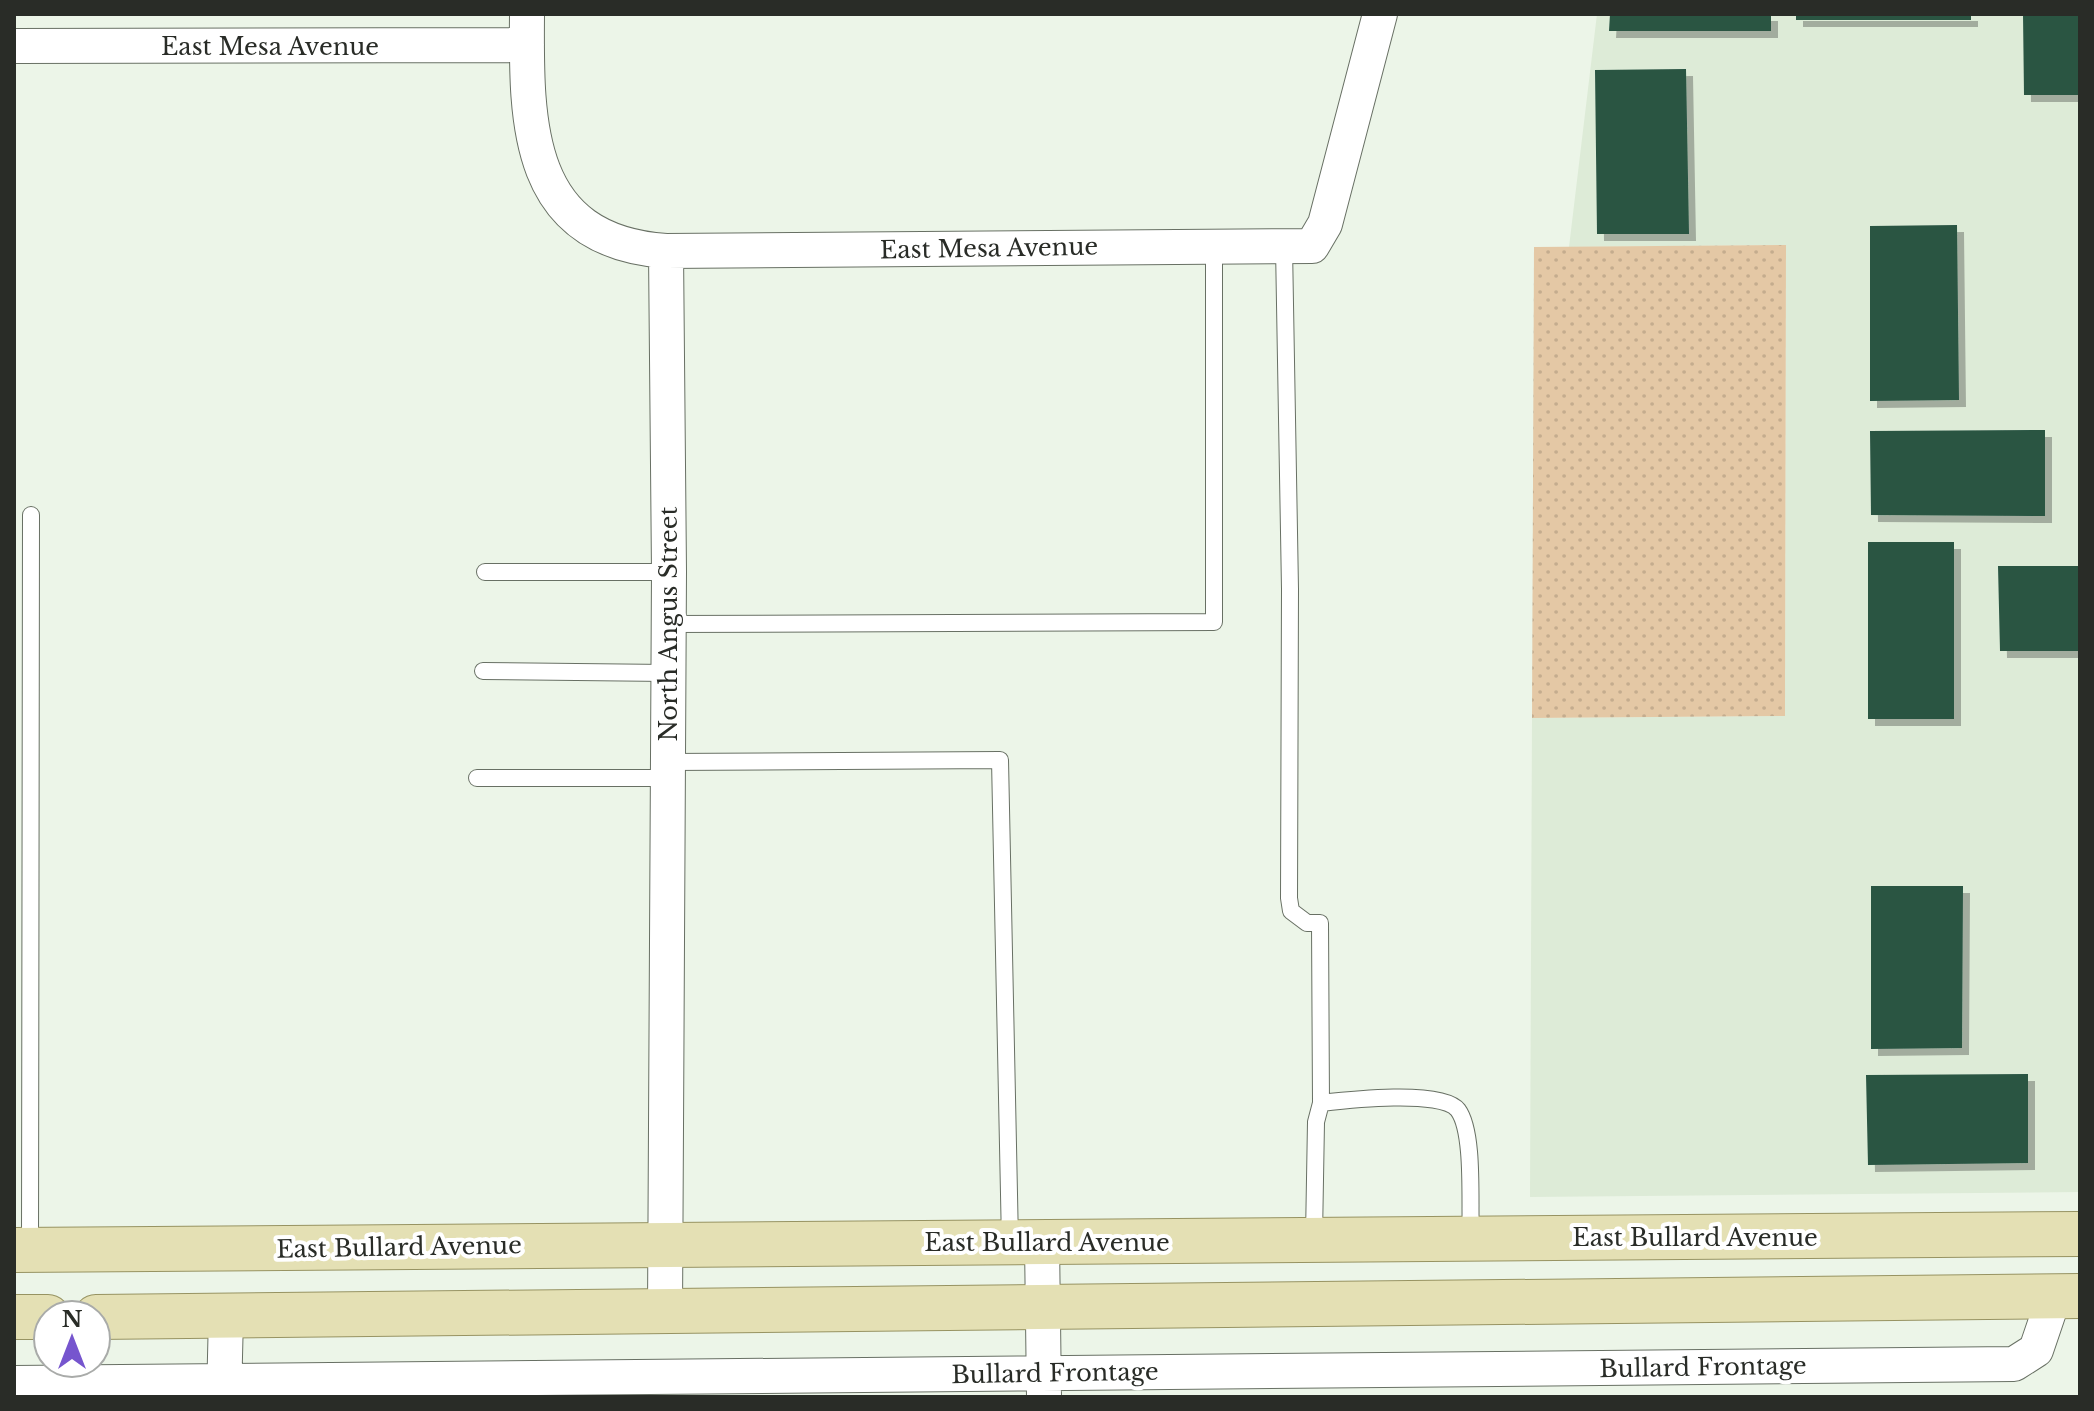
<svg xmlns="http://www.w3.org/2000/svg" width="2094" height="1411" font-family="'Libre Baskerville',serif">
	<defs>
		<pattern id="grass-dots" width="8" height="8" patternUnits="userSpaceOnUse" patternTransform="scale(2)"><rect width="8" height="8" fill="#e4c8a5"/><path d="M2 2h.1M6 6h.1" fill="none" stroke="#c4ac8e" stroke-width="1.8" stroke-linecap="round"/></pattern>
		<filter id="shadow"><feDropShadow dx="7" dy="7" stdDeviation="0" flood-color="#0004"/></filter>
	</defs>
	<rect width="100%" height="100%" fill="#ecf5e8"/>
	<!-- built -->
	<path fill="#ddebd7" d="M1597 14H2080V1192L1530 1197 1532 718 1785 716 1786 245 1569 247Z"/>
	<!-- grass -->
	<path fill="url(#grass-dots)" d="M1786 245 1785 716 1532 718 1534 247Z"/>
	<!-- building -->
	<path fill="#295443" filter="url(#shadow)" d="M1610 14H1771V31H1609Z
		M1796 14H1971V20H1796Z
		M2023 14H2080V95H2024Z
		M1686 69 1689 234H1597L1595 70Z
		M1957 225 1959 400 1870 401V226Z
		M2045 430V516L1871 515 1870 431Z
		M1868 542H1954V719H1868Z
		M1998 566H2080V651H2000Z
		M1871 886H1963L1962 1048 1871 1049Z
		M2028 1074V1163L1868 1165 1866 1075Z"/>
	<g fill="none" stroke-linecap="round" stroke-linejoin="round">
		<!-- service casing -->
		<g stroke="#687064" stroke-width="18">
			<path id="service" d="M1284 247 1290 589 1289 898 1291 911 1307 923H1320L1321 1103
				M485 572H669
				M668 624 1214 622V246
				M483 671 668 673
				M668 762 1000 760 1010 1242
				M477 778H668
				M1314 1236 1316 1122 1321 1103C1347 1100 1442 1089 1458 1110 1475 1133 1469 1207 1471 1237
				M30 1248 31 515"/>
		</g>
		<!-- minor casing -->
		<g stroke="#687064" stroke-width="36">
			<path id="minor" d="M527 14C526 124 525 241 666 251L669 572 665 1312
				M14 46 527 45
				M666 251 1312 246 1325 224 1380 14
				M1042 1242 1044 1397
				M14 1383 2014 1364 2036 1350 2054 1297
				M224 1397 226 1316"/>
		</g>
		<!-- primary casing -->
		<g stroke="#979362" stroke-width="46">
			<path id="primary" d="M14 1250 2080 1234
				M14 1317H48
				M96 1317 2080 1296"/>
		</g>
		<!-- service -->
		<use href="#service" stroke="#fff" stroke-width="16"/>
		<!-- minor -->
		<use href="#minor" stroke="#fff" stroke-width="34"/>
		<!-- primary -->
		<use href="#primary" stroke="#e4e0b4" stroke-width="44"/>
	</g>
	<g text-anchor="middle" dominant-baseline="central" stroke-width="8" stroke-linejoin="round" paint-order="stroke">
		<!-- street labels -->
		<g font-size="24" fill="#292c27" stroke="#fff">
			<text x="270" y="46">East Mesa Avenue</text>
			<text transform="translate(989 248) rotate(-1)">East Mesa Avenue</text>
			<text transform="translate(668 624) rotate(-90)">North Angus Street</text>
			<text x="1695" y="1237">East Bullard Avenue</text>
			<text x="1047" y="1242">East Bullard Avenue</text>
			<text transform="translate(399 1247) rotate(-1)">East Bullard Avenue</text>
			<text transform="translate(1703 1367) rotate(-1)">Bullard Frontage</text>
			<text transform="translate(1055 1373) rotate(-1)">Bullard Frontage</text>
		</g>
	</g>
	<!-- border -->
	<rect width="2094" height="1411" fill="none" stroke="#292c27" stroke-width="32"/>
	<!-- north arrow -->
	<g transform="translate(72 1339)"><circle r="38" fill="#ffffff" stroke="#a9aba9" stroke-width="2"/>
	<path d="M0-6L14 30L0 20L-14 30Z" fill="#7655ce"/>
	<text y="-12" font-size="22" font-weight="bold" text-anchor="middle" fill="#292c27">N</text>
	</g>
</svg>
